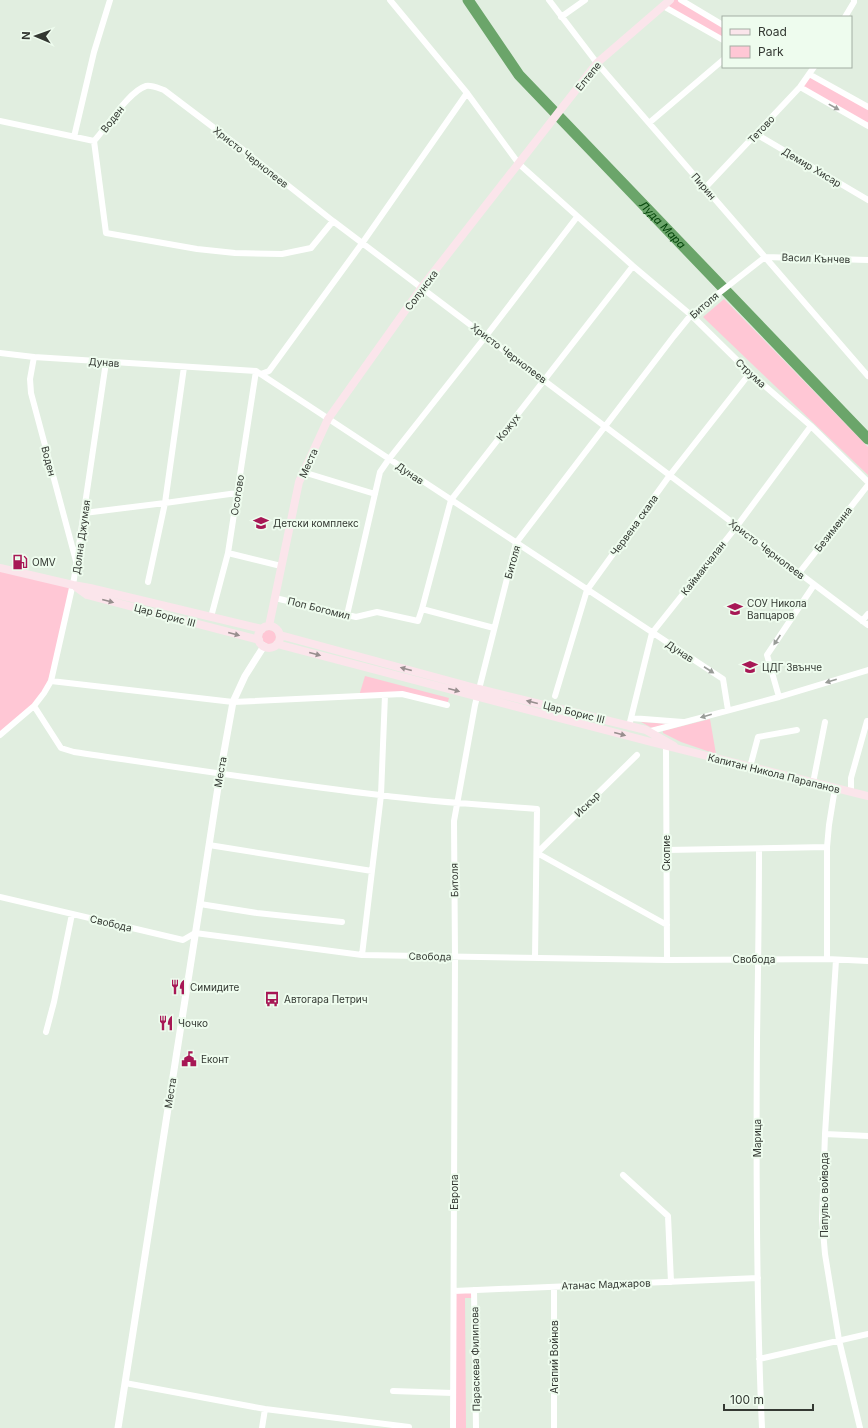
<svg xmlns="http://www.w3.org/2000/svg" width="868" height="1428" font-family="Inter,sans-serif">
	<rect width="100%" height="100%" fill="#e1eee0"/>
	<!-- green -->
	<path fill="#ffc7d5" d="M670 0H681L723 25V40L663 6Z
		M809 74 868 107V126L800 87Z
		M724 299 868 447V475L703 317Z
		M0 568 73 585 61 639 44 693 0 735Z
		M262 637a7 7 0 1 1 14 0a7 7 0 1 1-14 0Z
		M365 676 449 698 447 705 402 694 359 696Z
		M710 719 716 754 681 742 663 733V731Z
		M641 722 669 724 652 728Z
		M474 1290V1298H465L466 1428H453L454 1291Z"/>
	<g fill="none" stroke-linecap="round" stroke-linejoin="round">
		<!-- river -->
		<path stroke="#6ba56a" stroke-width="11" id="s1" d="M468 0 519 75 868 439"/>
		<!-- minor -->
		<path stroke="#fff" stroke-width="6" d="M390 0 467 93 519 164 633 266 691 315 750 373 811 426 868 482
			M549 0 597 63 868 376
			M681 0 723 25
			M663 6 723 40
			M561 17 585 0
			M845 17 854 2V0
			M809 74 868 107
			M800 87 868 126
			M0 121 94 141
			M649 123 723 60
			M756 134 868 200
			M74 137 94 52 110 0
			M705 188 800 87 814 67
			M333 221 311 248 282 254 235 253 197 249 106 233 94 141C107 127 129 91 146 86 152 85 158 88 164 90L242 149 333 221 868 625
			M0 353 34 357 256 371 723 679 728 710
			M34 357 30 379 31 393 76 561
			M261 374 269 371 363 242 467 93
			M303 472 375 494
			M84 513 165 503 237 493
			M228 553 281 566
			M799 573 868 485
			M148 582 165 503 184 367
			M275 598 356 617 377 612 418 621 422 609 494 628
			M422 609 451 500 633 266
			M347 615 380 472 389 459 486 336 577 217
			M211 617 228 553 256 371
			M862 621 868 614
			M51 681 233 702 402 694 447 705
			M555 696 587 590 670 475 750 373
			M779 697 767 655 814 585
			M34 706 61 748 74 752C176 767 278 783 380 795 432 802 485 805 537 809L535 958
			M631 718 683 722
			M629 726 652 633 737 526 811 426
			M651 731 779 697 868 670
			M0 735 34 706 44 693 51 681 74 579 106 362
			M666 746 667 960
			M637 755 537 853 667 925
			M750 767 758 737 797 730
			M813 783 825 722
			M851 792V778L867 721
			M209 845 372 871
			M759 849C759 912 758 975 757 1039 756 1168 756 1298 762 1428
			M666 850 827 847
			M0 897 183 940 195 933 362 955 667 960 827 959 868 961
			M200 904 257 913 342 922
			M362 955 381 795 385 695
			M827 959V847L829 825 835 788
			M836 960 825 1134 822 1219 825 1254 839 1340 860 1428
			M46 1032 54 1002 72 914
			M825 1134 868 1136
			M623 1175 668 1216 671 1282
			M474 1290 476 1428
			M454 1291 758 1278
			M759 1359 868 1334
			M125 1383 265 1409 409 1427
			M393 1391 453 1393
			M262 1428 265 1409
			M453 1428 455 957 454 821 475 705 516 543 674 336 691 315 765 257 868 260
			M554 1428V1287"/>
		<!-- tertiary -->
		<path stroke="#fff" stroke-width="7" d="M118 1428 200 904 220 774 233 702 245 676 264 646"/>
		<!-- secondary -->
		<path stroke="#fbe5eb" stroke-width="8" d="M0 568 73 585 90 588 262 629
			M76 587 87 595 259 640
			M269 626 299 482 328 419 422 287 597 63 670 0
			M258 637a11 11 0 1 1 22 0a11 11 0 1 1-22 0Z
			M280 635 479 689 646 730 674 746
			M277 644 651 742 868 796"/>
	</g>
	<!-- one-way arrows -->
	<defs><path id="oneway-solid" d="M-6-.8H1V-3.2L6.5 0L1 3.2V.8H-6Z"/></defs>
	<g fill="#999c98">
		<use href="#oneway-solid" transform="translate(834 107) rotate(29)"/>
		<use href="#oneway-solid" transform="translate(777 640) rotate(124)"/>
		<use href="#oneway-solid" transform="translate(709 670) rotate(33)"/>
		<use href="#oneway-solid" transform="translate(831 681) rotate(163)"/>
		<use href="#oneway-solid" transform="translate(706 716) rotate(164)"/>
	</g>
	<g fill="#978e8e">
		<use href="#oneway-solid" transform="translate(108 601) rotate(15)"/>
		<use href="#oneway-solid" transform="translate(234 634) rotate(15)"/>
		<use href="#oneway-solid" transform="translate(315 654) rotate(15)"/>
		<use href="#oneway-solid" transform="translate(406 669) rotate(-165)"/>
		<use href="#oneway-solid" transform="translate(454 690) rotate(15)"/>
		<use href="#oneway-solid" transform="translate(532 702) rotate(-166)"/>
		<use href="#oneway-solid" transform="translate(620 734) rotate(15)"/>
	</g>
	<!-- icons -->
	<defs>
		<g id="school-bare" transform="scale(1.2)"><path d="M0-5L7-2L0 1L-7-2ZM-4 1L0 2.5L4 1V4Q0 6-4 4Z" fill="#a71755" stroke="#eefcee" stroke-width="2.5" paint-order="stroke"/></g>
		<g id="fuel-bare" transform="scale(1.2)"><path d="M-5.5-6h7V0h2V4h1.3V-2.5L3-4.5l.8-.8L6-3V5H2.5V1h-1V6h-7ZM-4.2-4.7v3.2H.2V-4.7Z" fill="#a71755" stroke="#eefcee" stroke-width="2.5" paint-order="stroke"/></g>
		<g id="restaurant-bare" transform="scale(1.2)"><path d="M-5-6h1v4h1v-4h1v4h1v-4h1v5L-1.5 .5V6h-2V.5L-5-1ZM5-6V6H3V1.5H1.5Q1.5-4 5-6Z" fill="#a71755" stroke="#eefcee" stroke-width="2.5" paint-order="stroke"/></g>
		<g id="bus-bare" transform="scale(1.2)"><path d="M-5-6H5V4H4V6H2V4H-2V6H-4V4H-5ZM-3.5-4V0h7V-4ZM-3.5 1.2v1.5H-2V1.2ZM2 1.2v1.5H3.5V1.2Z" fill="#a71755" stroke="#eefcee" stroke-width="2.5" paint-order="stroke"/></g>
		<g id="civic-bare" transform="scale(1.2)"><path d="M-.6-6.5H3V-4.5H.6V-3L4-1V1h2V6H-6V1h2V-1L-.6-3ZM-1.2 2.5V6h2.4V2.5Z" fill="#a71755" stroke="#eefcee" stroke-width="2.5" paint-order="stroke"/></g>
	</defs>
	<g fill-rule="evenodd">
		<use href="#school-bare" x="261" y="523"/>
		<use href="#fuel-bare" x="20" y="562"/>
		<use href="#school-bare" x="735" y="609"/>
		<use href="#school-bare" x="750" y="667"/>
		<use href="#restaurant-bare" x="178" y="987"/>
		<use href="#bus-bare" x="272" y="999"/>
		<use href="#restaurant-bare" x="166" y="1023"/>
		<use href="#civic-bare" x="189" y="1059"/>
	</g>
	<g text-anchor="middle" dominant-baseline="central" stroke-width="4" stroke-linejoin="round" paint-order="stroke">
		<!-- street labels -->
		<g font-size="10" fill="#333832" stroke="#eefcee">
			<text transform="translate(588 76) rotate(-51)">Елтепе</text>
			<text transform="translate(112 119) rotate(-52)">Воден</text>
			<text transform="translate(761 129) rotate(-47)">Тетово</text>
			<text transform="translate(251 157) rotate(38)">Христо Чернопеев</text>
			<text transform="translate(812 167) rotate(31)">Демир Хисар</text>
			<text transform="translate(704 186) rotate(49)">Пирин</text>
			<text transform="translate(816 258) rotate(2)">Васил Кънчев</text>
			<text transform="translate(421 290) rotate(-53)">Солунска</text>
			<text transform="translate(704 305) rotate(-41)">Битоля</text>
			<text transform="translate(509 353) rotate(37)">Христо Чернопеев</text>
			<text transform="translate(104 362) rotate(4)">Дунав</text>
			<text transform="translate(751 373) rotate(43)">Струма</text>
			<text transform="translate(508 427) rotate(-52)">Кожух</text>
			<text transform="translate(49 461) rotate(75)">Воден</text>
			<text transform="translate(308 463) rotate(-66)">Места</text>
			<text transform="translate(410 473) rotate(34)">Дунав</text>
			<text transform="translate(237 495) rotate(-81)">Осогово</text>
			<text transform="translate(634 525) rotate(-54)">Червена скала</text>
			<text transform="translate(833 529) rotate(-52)">Безименна</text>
			<text transform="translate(81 537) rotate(-82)">Долна Джумая</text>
			<text transform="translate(767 549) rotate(37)">Христо Чернопеев</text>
			<text transform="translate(512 562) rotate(-74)">Битоля</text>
			<text transform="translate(703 568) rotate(-52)">Каймакчалан</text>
			<text transform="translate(319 608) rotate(14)">Поп Богомил</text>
			<text transform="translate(165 615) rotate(15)">Цар Борис III</text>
			<text transform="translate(680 651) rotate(33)">Дунав</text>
			<text transform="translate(574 712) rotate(14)">Цар Борис III</text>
			<text transform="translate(220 772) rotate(-80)">Места</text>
			<text transform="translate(774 773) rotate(14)">Капитан Никола Парапанов</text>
			<text transform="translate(587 804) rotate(-45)">Искър</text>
			<text transform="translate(666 853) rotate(-90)">Скопие</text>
			<text transform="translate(454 880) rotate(-91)">Битоля</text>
			<text transform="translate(111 923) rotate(13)">Свобода</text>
			<text transform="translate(430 956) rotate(1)">Свобода</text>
			<text x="754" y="959">Свобода</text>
			<text transform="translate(170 1093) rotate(-81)">Места</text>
			<text transform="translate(757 1138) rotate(-90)">Марица</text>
			<text transform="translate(454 1192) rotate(-90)">Европа</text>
			<text transform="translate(824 1195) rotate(-90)">Папульо войвода</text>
			<text transform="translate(606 1284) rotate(-2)">Атанас Маджаров</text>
			<text transform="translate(554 1357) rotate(-90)">Агапий Войнов</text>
			<text transform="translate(475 1359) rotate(-91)">Параскева Филипова</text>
		</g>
		<!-- poi labels -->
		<g font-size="10" fill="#333832" stroke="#eefcee" text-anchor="start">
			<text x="273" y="523">Детски комплекс</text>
			<text x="32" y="562">OMV</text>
			<text x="747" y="603">СОУ Никола<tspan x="747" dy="12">Вапцаров</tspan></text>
			<text x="762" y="667">ЦДГ Звънче</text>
			<text x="190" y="987">Симидите</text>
			<text x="284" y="999">Автогара Петрич</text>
			<text x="178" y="1023">Чочко</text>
			<text x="201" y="1059">Еконт</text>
		</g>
		<!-- water labels -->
		<g font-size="11" font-style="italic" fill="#04450a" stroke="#eefcee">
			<text stroke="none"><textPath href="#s1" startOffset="298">Луда Мара</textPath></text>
		</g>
	</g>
	<!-- legend -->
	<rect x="722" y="16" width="130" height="52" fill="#eefcee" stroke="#a3aea3"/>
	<rect x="730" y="29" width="20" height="6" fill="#fbe5eb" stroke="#a3aea3"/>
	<text x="758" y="36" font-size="12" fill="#333832">Road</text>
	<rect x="730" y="46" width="20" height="12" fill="#ffc7d5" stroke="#a3aea3"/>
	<text x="758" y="56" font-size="12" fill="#333832">Park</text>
	<!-- north arrow -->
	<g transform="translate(36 36) rotate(272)" stroke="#eefcee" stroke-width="3" paint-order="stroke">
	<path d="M0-3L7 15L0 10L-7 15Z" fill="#333832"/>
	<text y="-6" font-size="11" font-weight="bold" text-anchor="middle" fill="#333832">N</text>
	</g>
	<!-- scale -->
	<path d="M724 1404v6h89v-6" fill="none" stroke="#333832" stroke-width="2"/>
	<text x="730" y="1404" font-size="12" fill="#333832" stroke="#eefcee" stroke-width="3" paint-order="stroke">100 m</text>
</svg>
